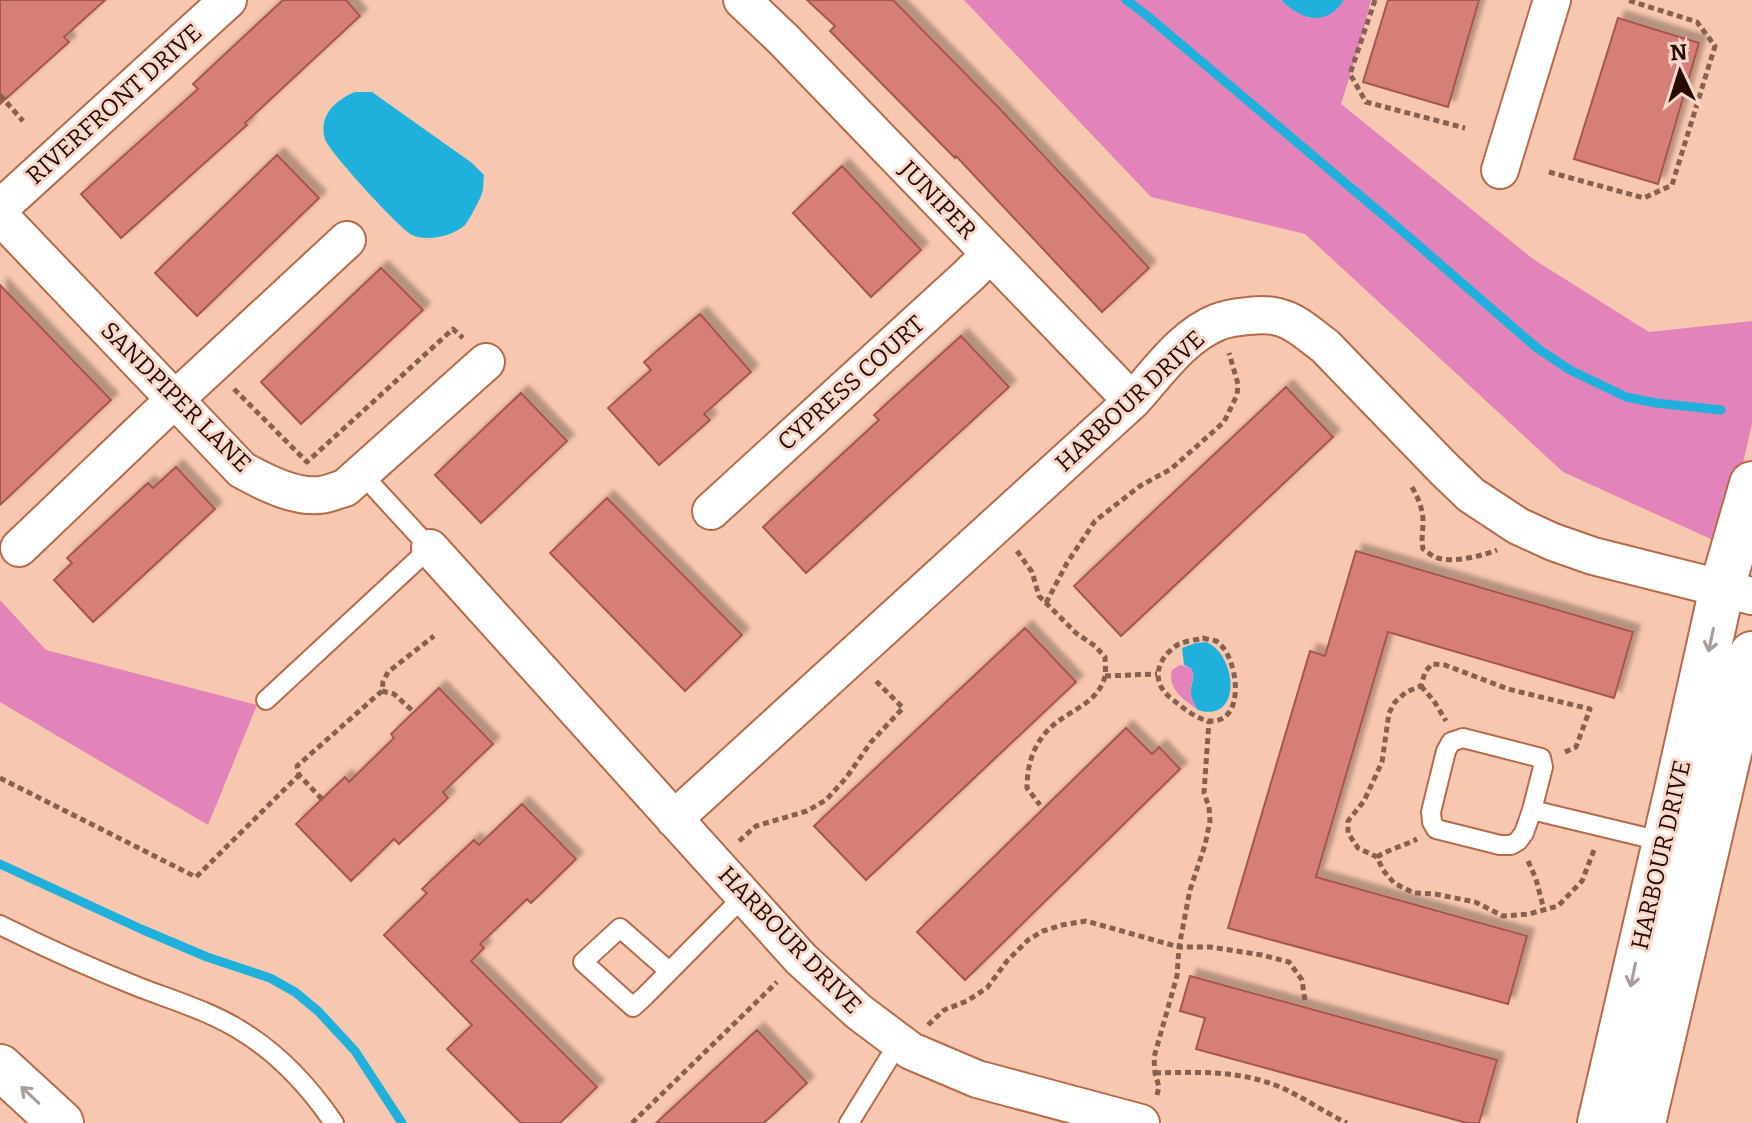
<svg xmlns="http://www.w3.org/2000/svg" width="1752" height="1123" font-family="Bitter,serif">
	<defs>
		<filter id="shadow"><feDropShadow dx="7" dy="-7" stdDeviation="2" flood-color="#0004"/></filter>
	</defs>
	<rect width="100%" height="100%" fill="#f8c7b0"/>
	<!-- green -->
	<path fill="#e283ba" d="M964 0H1281L1285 4 1309 18 1344 0H1371L1361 40 1341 104 1533 259 1649 332 1752 321V424L1724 545 1563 472 1305 234 1151 197Z
		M0 600 46 650 257 705 208 825 0 702Z
		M1180 665 1191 668C1196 678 1190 682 1191 692 1191 699 1195 705 1198 710 1184 700 1167 689 1172 670Z"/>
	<!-- water -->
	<path fill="#1fb0dc" d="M1281 0H1344C1325 28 1302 20 1281 0Z
		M355 92H372L472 163 484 175C483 180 484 188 482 193 481 198 468 222 465 225 453 236 427 242 412 235 400 229 329 152 325 139 318 115 336 100 355 92Z
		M1206 642C1238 655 1242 724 1198 710 1195 705 1191 699 1191 692 1191 682 1196 678 1191 668L1184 665 1182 648 1196 643Z"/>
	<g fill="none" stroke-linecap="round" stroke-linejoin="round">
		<!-- stream -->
		<path stroke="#1fb0dc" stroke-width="9" d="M1126 0 1145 14 1395 225 1537 348 1570 370 1626 397 1656 403 1721 410
			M0 864 141 929 207 957 270 978 295 992 318 1011 355 1051 402 1123"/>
	</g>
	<!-- building -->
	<path fill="#d57f78" stroke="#a75650" stroke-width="2" filter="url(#shadow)" d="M0 0H105L64 37 69 42 0 104Z
		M283 0H346L360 16 245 123 247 125 121 238 81 194 198 89 193 84Z
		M807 0H893L1000 109 1149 268 1102 312 956 156 955 158 830 31 835 26Z
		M1388 0H1479L1448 107 1363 82Z
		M1618 18 1699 43 1658 184 1574 159Z
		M277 155 319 198 197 316 155 273Z
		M842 166 921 250 871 297 793 213Z
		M381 268 423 310 301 424 261 382Z
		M0 285 111 400 0 505Z
		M700 314 751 372 704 414 710 420 659 465 608 408 651 370 644 362Z
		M961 336 1009 387 806 573 763 527 879 420 874 415Z
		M1286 387 1333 437 1121 636 1074 586Z
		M521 393 567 441 481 523 435 475Z
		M176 467 215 509 93 622 54 580 72 563 67 558 148 483 153 488Z
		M607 498 742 635 685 691 550 553Z
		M1356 551 1633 632 1614 698 1388 632 1316 877 1527 936 1508 1004 1228 928 1310 651 1325 656Z
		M1025 628 1076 682 866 880 814 826Z
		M439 688 493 744 443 792 448 798 399 844 394 839 351 881 296 824 345 777 349 782 394 738 391 734Z
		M1126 728 1152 754 1159 747 1180 769 965 980 917 932Z
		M522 804 576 859 531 903 527 899 480 944 484 948 471 961 597 1087 560 1123H521L447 1049 472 1025 384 935 427 893 422 889 474 840 479 845Z
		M1190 976 1497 1060 1479 1123H1467L1196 1049 1205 1018 1180 1011Z
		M757 1030 807 1083 764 1123H656Z"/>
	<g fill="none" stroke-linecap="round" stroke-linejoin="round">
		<!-- service casing -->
		<g stroke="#b66b48" stroke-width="22">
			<path id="service" d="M266 700 430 548 362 474
				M1532 810 1524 833 1518 841 1511 845H1500L1436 829 1432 822 1431 812 1446 751 1451 742 1463 738 1541 758 1543 767 1532 810 1665 842
				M0 925C46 948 93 969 141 988 175 1001 212 1012 243 1032 280 1055 310 1088 334 1123
				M669 971 620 928 583 962 633 1007 645 996 744 896
				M849 1123 899 1042"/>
		</g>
		<!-- minor casing -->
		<g stroke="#b66b48" stroke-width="40">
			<path id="minor" d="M742 0 783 39 1132 401
				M1500 170 1552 0
				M0 208 228 0
				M0 216 242 470C264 482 295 498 320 495 329 494 337 490 345 488L486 362
				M711 511 969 275 990 254
				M19 548 155 418 347 240
				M430 548 801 959 859 1012 911 1051 977 1079 1141 1123
				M674 819 1132 401C1157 374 1182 336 1218 322 1227 318 1238 317 1248 316 1258 315 1268 314 1278 317 1296 321 1311 336 1325 346L1444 469 1471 495 1518 526 1553 542 1593 556 1752 596"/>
		</g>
		<!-- tertiary casing -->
		<g stroke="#b66b48" stroke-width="48">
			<path id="tertiary" d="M1600 1123 1677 790 1722 588 1752 484
				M1643 1123 1752 654"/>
		</g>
		<!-- trunk casing -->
		<g stroke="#b66b48" stroke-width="48">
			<path id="trunk" d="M0 1067 61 1123"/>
		</g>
		<!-- path -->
		<path stroke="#866050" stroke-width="5" stroke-dasharray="6 4" stroke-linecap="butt" d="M1375 0 1350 74 1366 102 1465 128
			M0 95 23 121
			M1549 172 1644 198 1672 185 1715 46 1697 22 1627 0
			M234 389 307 462 453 329 463 338
			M1412 487C1418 498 1423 509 1423 521 1423 531 1421 539 1423 549 1427 552 1431 555 1435 557 1450 564 1482 556 1497 550
			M1017 551 1032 572 1039 596 1076 633 1095 646 1105 657C1105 663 1106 671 1105 676 1099 701 1074 709 1057 722 1035 739 1027 762 1027 788L1040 805
			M1046 603 1067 563 1095 521 1140 486 1171 469 1224 422 1237 395 1238 384 1229 353
			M1203 638C1205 639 1214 640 1216 641 1238 654 1248 724 1209 721 1196 719 1182 707 1172 699 1149 682 1157 657 1179 644 1186 641 1196 640 1203 638Z
			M1105 676 1157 674
			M1421 686 1434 701 1446 721
			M382 691 394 694 414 712
			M1565 752 1576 747 1590 709 1508 689 1445 665 1432 664 1425 672 1421 686 1406 692 1395 702 1389 713 1382 762 1364 801 1348 821V833L1358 848 1377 857 1383 870 1394 883 1414 893 1435 894 1475 902 1503 916 1529 914 1558 906 1582 881 1594 850
			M0 778 196 877 299 775
			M322 799 299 775 297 766 382 691 383 682 388 672 434 636
			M739 841 756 826 807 811 826 800 846 778 871 742 903 708 875 680
			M1377 857C1389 849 1404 846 1417 839
			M1528 861 1536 879 1544 910
			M928 1025 944 1010 967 1001 987 988 1007 961 1028 940 1043 931 1062 925 1086 921 1179 947H1210L1262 955 1289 962 1302 980 1305 1001
			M1155 1073C1198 1072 1239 1070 1280 1087 1303 1097 1324 1112 1347 1123
			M1157 1095 1159 1087 1155 1073 1154 1057 1177 976 1179 947 1190 890 1205 845 1210 821 1209 807 1204 793 1209 721
			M632 1123 777 982"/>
		<!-- service -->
		<use href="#service" stroke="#fff" stroke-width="18"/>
		<!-- minor -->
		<use href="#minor" stroke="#fff" stroke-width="36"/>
		<!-- tertiary -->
		<use href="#tertiary" stroke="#fff" stroke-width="44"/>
		<!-- trunk -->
		<use href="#trunk" stroke="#fff" stroke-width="44"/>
	</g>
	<!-- one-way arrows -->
	<defs><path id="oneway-shaft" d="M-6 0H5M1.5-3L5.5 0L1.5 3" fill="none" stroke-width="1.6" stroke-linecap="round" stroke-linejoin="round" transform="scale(2)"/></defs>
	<g stroke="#a99d99">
		<use href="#oneway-shaft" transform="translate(1711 640) rotate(102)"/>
		<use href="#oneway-shaft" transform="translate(1633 975) rotate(102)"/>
		<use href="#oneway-shaft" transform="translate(30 1095) rotate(-137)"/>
	</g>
	<g text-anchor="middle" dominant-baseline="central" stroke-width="6" stroke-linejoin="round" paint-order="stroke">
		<!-- street labels -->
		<g font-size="24" fill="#270a00" stroke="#fad8c9">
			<text transform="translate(114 104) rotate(-42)">RIVERFRONT DRIVE</text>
			<text transform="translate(938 200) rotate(46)">JUNIPER</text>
			<text transform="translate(851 383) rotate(-42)">CYPRESS COURT</text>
			<text transform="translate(176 397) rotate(45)">SANDPIPER LANE</text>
			<text transform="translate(1130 401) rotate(-43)">HARBOUR DRIVE</text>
			<text transform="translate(1661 855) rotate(-77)">HARBOUR DRIVE</text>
			<text transform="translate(790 940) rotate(46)">HARBOUR DRIVE</text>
		</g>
	</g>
	<!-- north arrow -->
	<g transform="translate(1680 72) rotate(356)" stroke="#fad8c9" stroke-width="6" paint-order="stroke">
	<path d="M0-6L14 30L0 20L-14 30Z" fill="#270a00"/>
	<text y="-12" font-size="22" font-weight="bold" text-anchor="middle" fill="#270a00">N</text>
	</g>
</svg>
